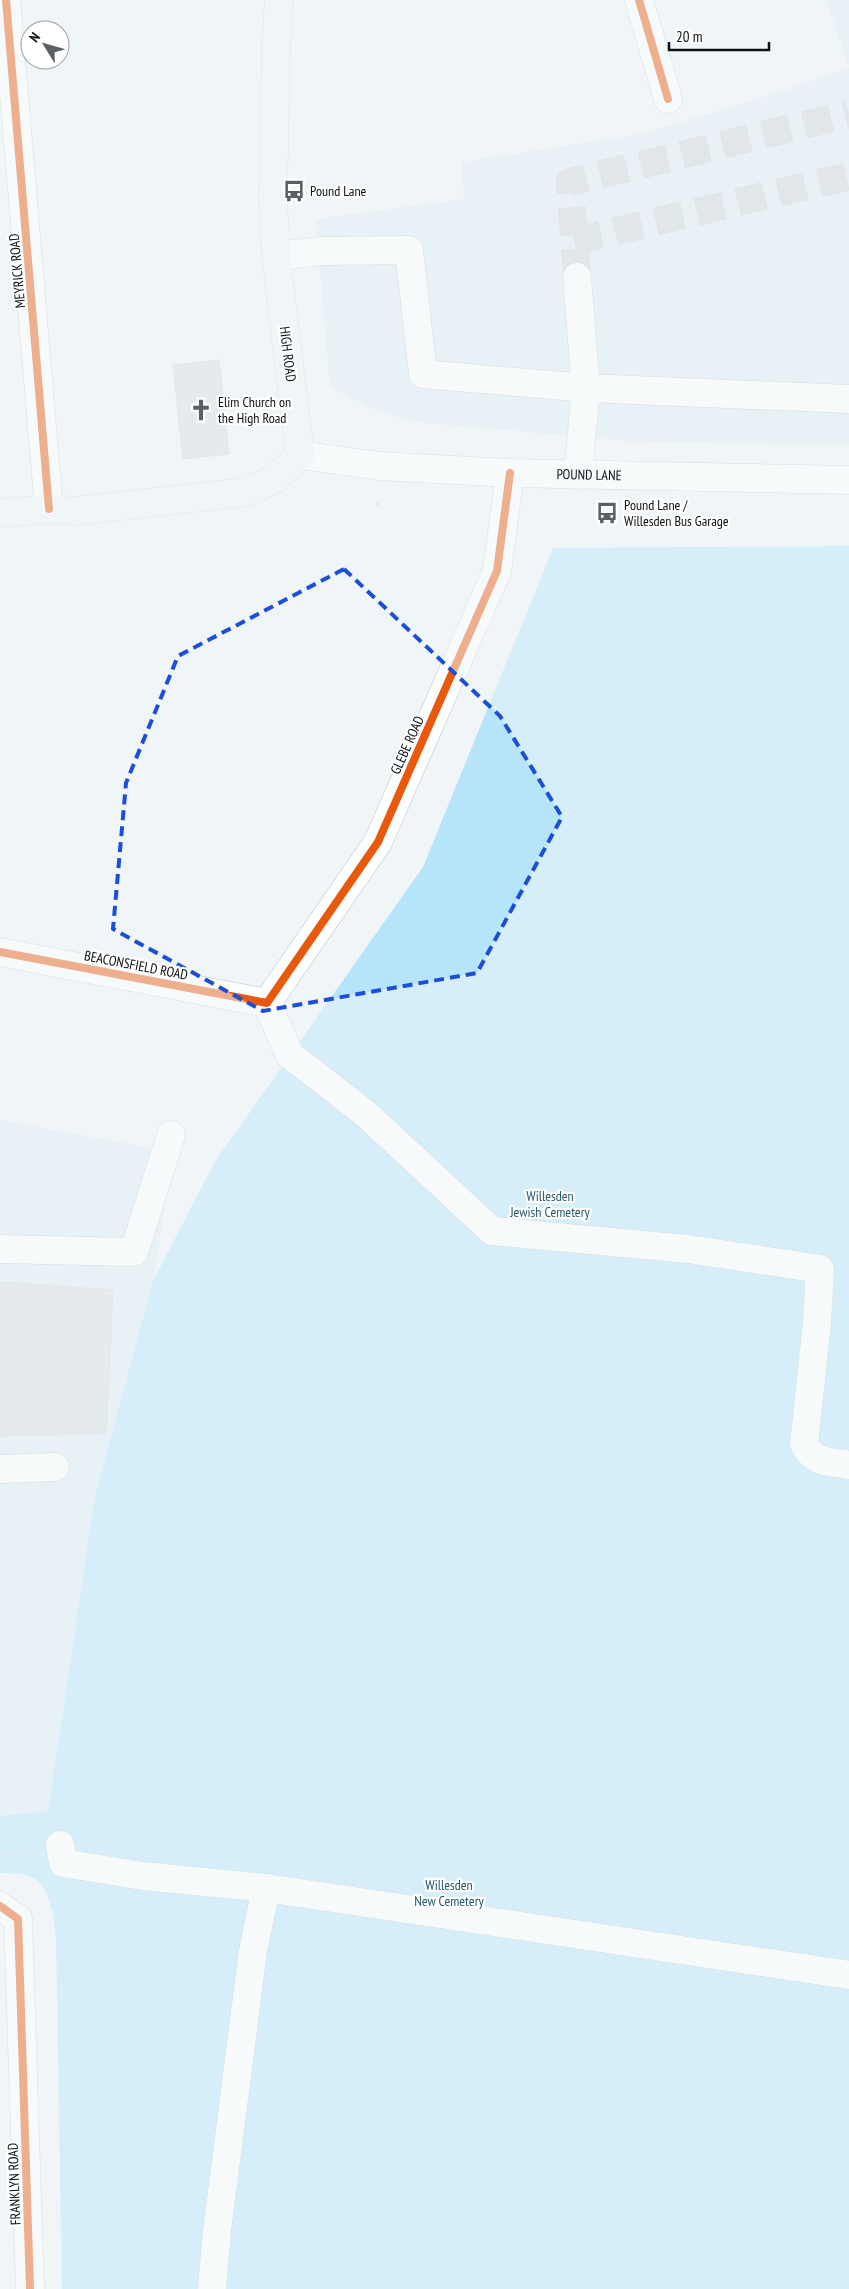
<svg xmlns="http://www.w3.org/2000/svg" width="849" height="2289" font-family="'PT Sans Narrow',sans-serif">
	<rect width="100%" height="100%" fill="#f0f6f8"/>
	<!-- built -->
	<path fill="#ddeaf1" d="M826 0H849V66Z
		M849 68V445L629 441 415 422 367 407 330 386 316 219 464 199 462 162 642 134 777 93Z
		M0 1120 173 1152 153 1281 95 1496 48 1811 0 1816Z"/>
	<!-- green -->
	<path fill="#b6e5fa" d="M849 546V2289H62L56 1940C54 1921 52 1886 31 1877 24 1873 8 1873 0 1873V1816L48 1811 95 1496 153 1281 214 1163 423 867 553 548Z"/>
	<!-- building -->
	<path fill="#d7dcde" stroke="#cfd3d5" d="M219 360 229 454 183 459 173 365Z
		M0 1282 113 1290 106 1433 0 1436Z"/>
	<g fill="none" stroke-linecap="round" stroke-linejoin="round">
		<!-- minor-tunnel -->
		<path stroke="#ced4d6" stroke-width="28" stroke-dasharray="28 14" stroke-linecap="butt" d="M574 241 849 176
			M577 277 570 182 849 114"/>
		<!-- minor casing -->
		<g stroke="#bbc0c2" stroke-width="29">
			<g id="minor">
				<path d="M6 0 49 509"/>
				<path d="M639 0 668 99"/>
				<path d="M276 256 323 251 409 250 423 374 586 388 578 475"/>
				<path d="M577 277 586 388 849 399"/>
				<path id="s1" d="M300 455 380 466 510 473 849 480"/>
				<path d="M0 952 267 1003"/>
				<path d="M267 1003 290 1055 366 1114 492 1231 688 1249 820 1269 817 1323 804 1444C814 1464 829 1461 849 1465"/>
				<path d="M267 1003 378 842 497 571 510 473"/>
				<path d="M0 1249 134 1252 171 1135"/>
				<path d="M0 1469 55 1467"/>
				<path d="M60 1845 63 1863 143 1876 266 1888 253 1951 217 2231 212 2289"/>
				<path d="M266 1888 849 1975"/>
				<path d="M0 1906 18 1919 30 2289"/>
			</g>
		</g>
		<!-- major casing -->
		<g stroke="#ced1d2" stroke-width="29">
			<path id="major" d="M0 513 49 509 76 511 246 492 275 479 300 455 276 256 273 200 276 46 279 0"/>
		</g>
		<!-- path -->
		<path stroke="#dadcdd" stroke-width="3" stroke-dasharray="4 4" stroke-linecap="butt" d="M377 506V499
			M0 1854 30 1851"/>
		<!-- minor -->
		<use href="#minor" stroke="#fdfefe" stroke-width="28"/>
		<!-- major -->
		<use href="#major" stroke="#f0f5f8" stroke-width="28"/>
		<!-- cycleway casing -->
		<g stroke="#fff" stroke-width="11">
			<path id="cycleway" d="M6 0 49 509
				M639 0 668 99
				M0 952 267 1003 378 842 497 571 510 473
				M0 1906 18 1919 30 2289"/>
		</g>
		<!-- cycleway -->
		<use href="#cycleway" stroke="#e8590c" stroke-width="8"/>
	</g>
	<!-- marked area -->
	<path d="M0 0H849V2289H0ZM344 569 500 716 562 817 477 973 263 1011 113 929 126 783 178 656Z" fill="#f0f6f8" fill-opacity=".55" fill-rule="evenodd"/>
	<path fill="none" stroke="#1d4ed8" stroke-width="4" stroke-dasharray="10 6" stroke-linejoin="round" d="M344 569 500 716 562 817 477 973 263 1011 113 929 126 783 178 656Z"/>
	<!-- icons -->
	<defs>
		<g id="bus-bare" transform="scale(1.725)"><path d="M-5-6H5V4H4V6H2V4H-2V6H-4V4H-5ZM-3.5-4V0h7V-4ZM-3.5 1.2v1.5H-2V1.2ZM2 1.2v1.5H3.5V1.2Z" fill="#5c6062" stroke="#fff" stroke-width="2.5" paint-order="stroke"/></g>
		<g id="church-bare" transform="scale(1.725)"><path d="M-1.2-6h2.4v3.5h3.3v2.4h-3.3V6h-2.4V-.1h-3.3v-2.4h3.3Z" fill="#5c6062" stroke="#fff" stroke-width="2.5" paint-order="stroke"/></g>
	</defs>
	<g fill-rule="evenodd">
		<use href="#bus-bare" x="294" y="191"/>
		<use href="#church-bare" x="201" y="410"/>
		<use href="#bus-bare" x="607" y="513"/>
	</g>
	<g text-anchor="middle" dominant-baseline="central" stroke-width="4.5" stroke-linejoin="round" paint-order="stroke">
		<!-- poi labels -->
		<g font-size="14" fill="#0c1012" stroke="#fff" text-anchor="start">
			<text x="310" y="191">Pound Lane</text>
			<text x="218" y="402">Elim Church on<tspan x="218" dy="16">the High Road</tspan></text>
			<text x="624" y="505">Pound Lane /<tspan x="624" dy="16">Willesden Bus Garage</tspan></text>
		</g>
		<!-- street labels -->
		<g font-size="14" fill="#0c1012" stroke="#fff">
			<text transform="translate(17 271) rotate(-95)">MEYRICK ROAD</text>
			<text transform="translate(288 354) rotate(83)">HIGH ROAD</text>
			<text stroke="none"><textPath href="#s1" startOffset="290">POUND LANE</textPath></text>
			<text transform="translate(407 745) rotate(-66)">GLEBE ROAD</text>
			<text transform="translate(136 965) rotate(11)">BEACONSFIELD ROAD</text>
			<text transform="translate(14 2184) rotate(-92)">FRANKLYN ROAD</text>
		</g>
		<!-- park labels -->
		<g font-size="14" fill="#295a6e" stroke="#fff">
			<text x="550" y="1196">Willesden<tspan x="550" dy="16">Jewish Cemetery</tspan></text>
			<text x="449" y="1885">Willesden<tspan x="449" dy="16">New Cemetery</tspan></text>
		</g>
	</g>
	<!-- north arrow -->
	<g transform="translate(45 45) rotate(307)"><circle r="24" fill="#ffffff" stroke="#9e9fa0"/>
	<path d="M0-4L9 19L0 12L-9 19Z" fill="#5c6062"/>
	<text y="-8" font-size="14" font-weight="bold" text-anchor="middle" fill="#0c1012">N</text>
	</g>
	<!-- scale -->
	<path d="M669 42v8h100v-8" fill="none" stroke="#0c1012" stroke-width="2.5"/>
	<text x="676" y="42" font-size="15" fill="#0c1012" stroke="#ffffff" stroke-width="4" paint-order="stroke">20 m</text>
</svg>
